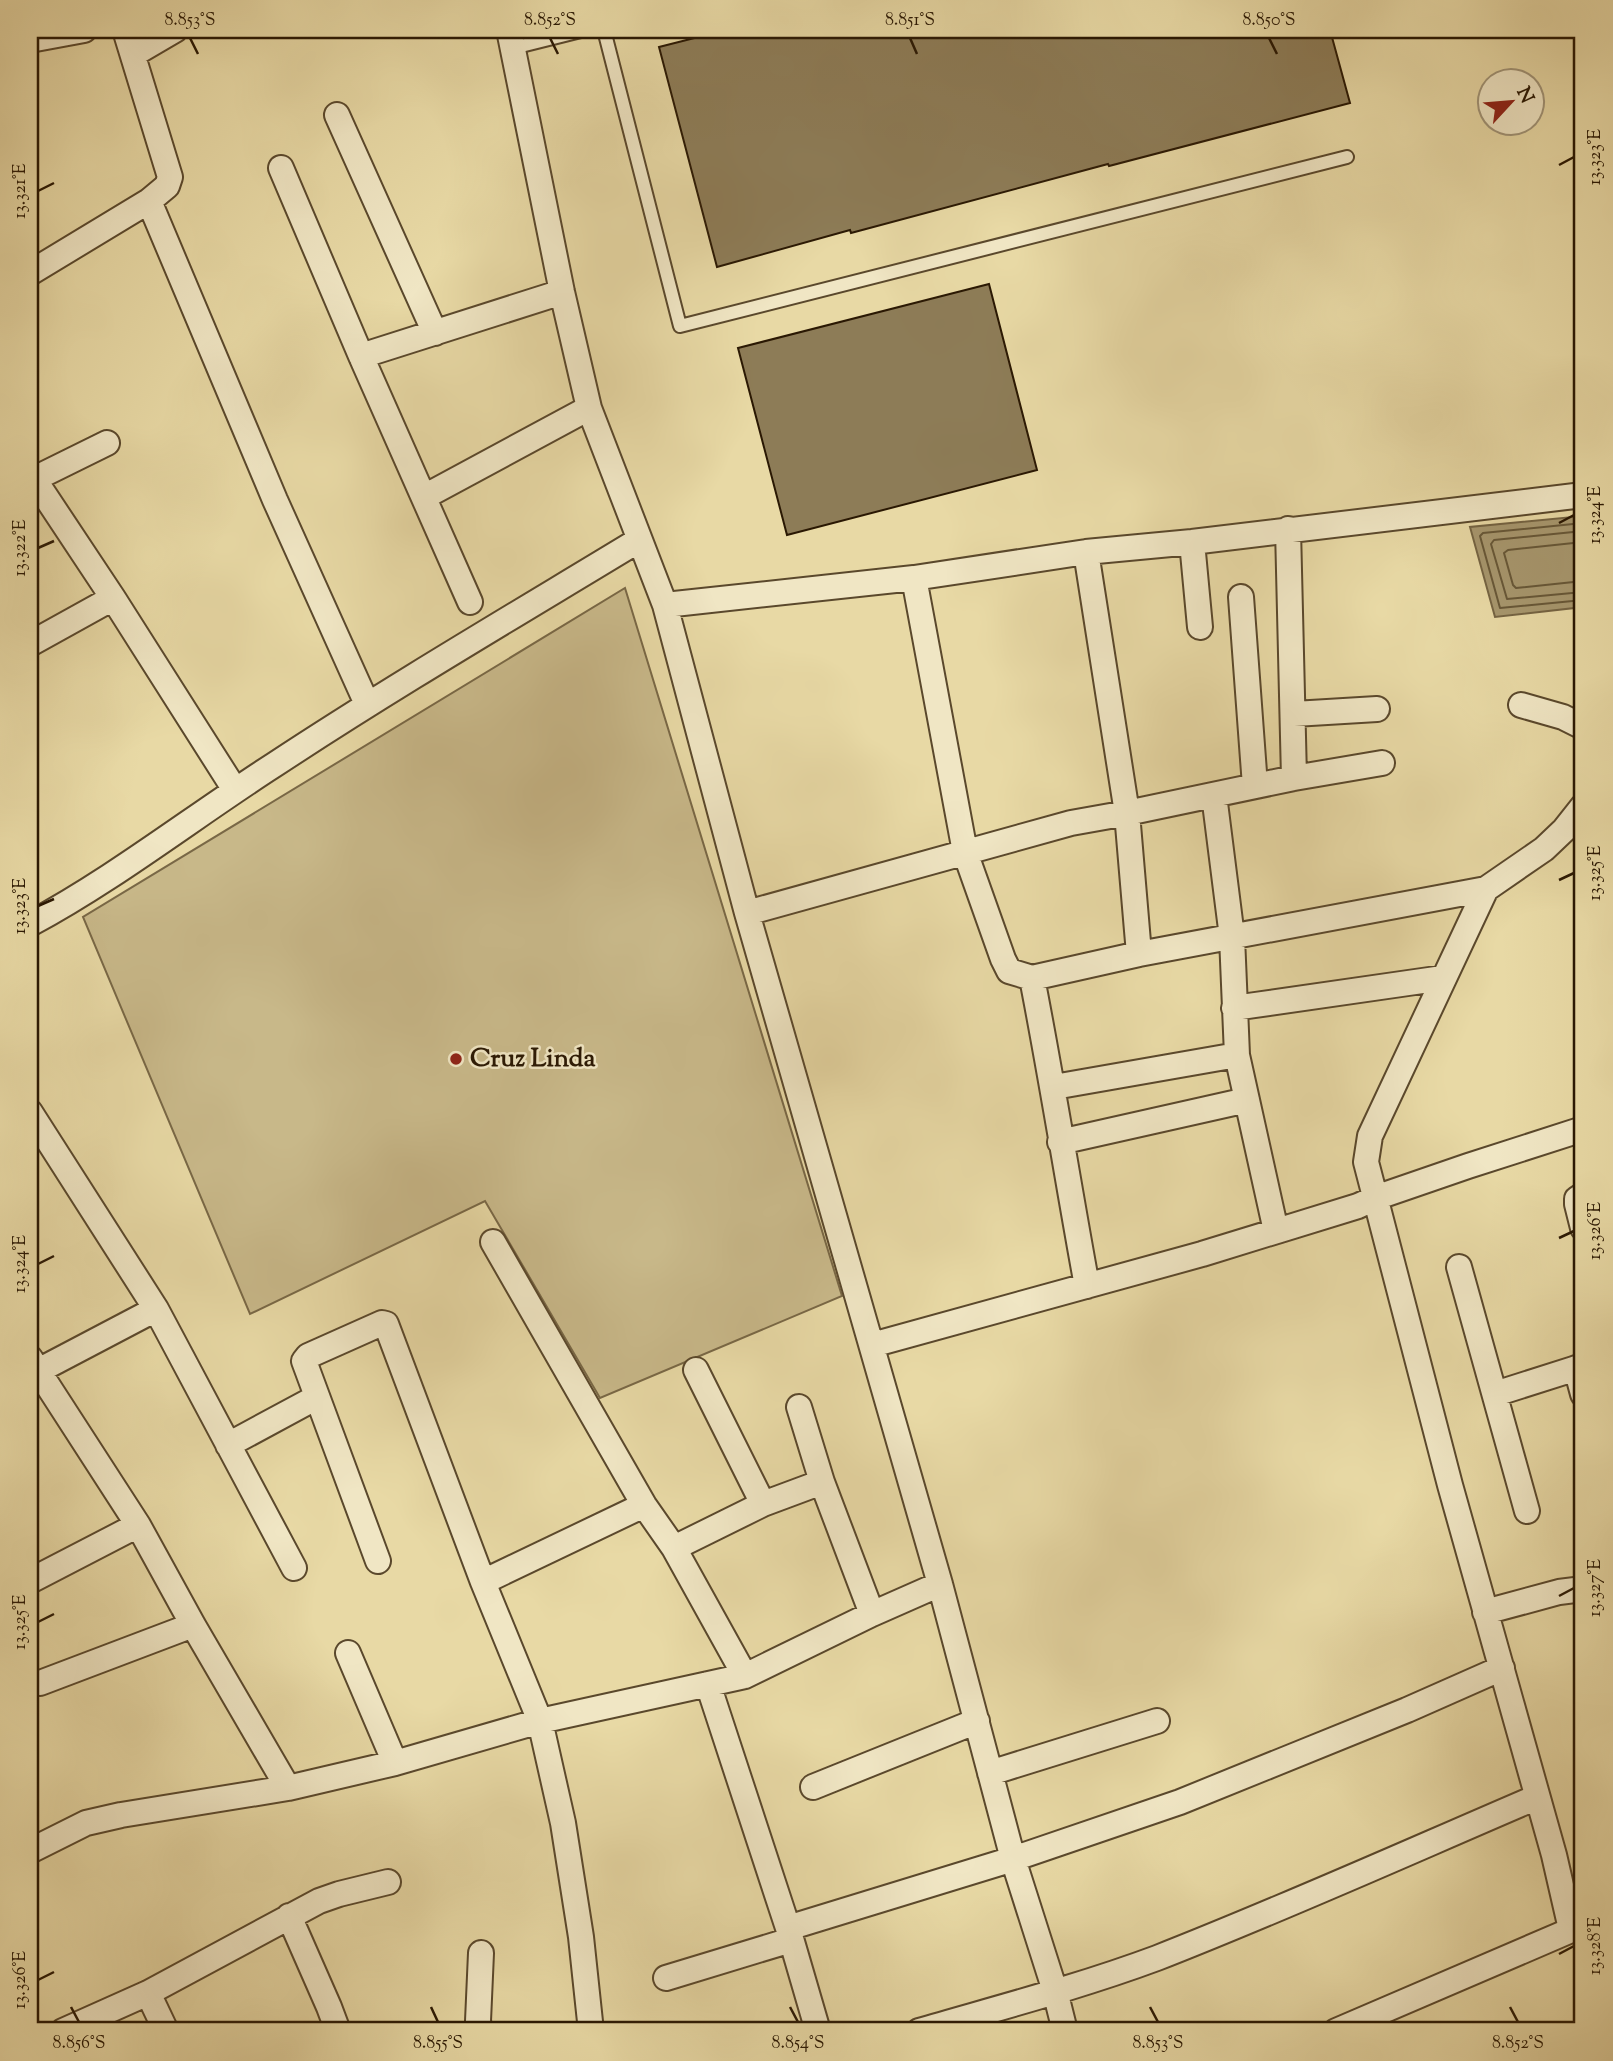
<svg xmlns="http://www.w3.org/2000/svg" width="1613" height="2061" font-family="'Sorts Mill Goudy',serif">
	<rect width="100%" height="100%" fill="#e8d9a5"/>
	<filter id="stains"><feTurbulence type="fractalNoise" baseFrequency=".00286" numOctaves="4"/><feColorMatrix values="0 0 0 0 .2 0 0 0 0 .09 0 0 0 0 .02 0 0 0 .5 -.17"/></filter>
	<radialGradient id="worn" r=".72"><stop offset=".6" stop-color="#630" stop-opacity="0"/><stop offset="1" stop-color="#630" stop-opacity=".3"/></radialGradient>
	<!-- green -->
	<path fill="#c8b889" stroke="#796846" stroke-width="2" d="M625 588 842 1296 600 1398 485 1201 250 1314 83 917Z"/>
	<!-- water -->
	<path fill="#a7976e" stroke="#756443" stroke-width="2" d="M1583 516V607L1495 617 1470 527Z"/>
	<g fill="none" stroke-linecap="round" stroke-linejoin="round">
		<!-- shore -->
		<path stroke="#685838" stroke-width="2" d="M1583 523 1483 533 1480 536 1500 608 1583 600
			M1583 531 1494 540 1491 544 1507 599 1583 592
			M1583 542 1508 550 1504 553 1513 585 1516 588 1583 581"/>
	</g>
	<!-- building -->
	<path fill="#8d7c57" stroke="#2a1803" stroke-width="2" d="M726 30H1330L1350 103 1109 166 1108 164 851 233 850 230 717 267 659 47Z
		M989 284 1037 470 787 535 738 348Z"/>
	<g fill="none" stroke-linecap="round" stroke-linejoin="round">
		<!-- lane casing -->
		<g stroke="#5a482c" stroke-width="16">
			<path id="lane" d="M604 30 680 326 1347 157
				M513 48 585 30"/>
		</g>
		<!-- street casing -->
		<g stroke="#5a482c" stroke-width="28">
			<path id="street" d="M509 30 562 292 589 408 665 605 747 913 940 1584 1013 1859 1055 1991 1065 2031
				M30 40 84 30
				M134 54 175 30
				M337 115 435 333
				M281 168 361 356 470 602
				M149 201 275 500 367 704
				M30 273 149 201 167 186 170 177 125 30
				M361 356 562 292
				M30 473 113 598 235 790
				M30 481 107 443
				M424 497 589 408
				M1288 529 1294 778
				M1192 542 1200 627
				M1086 552 1127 813 1139 954
				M914 578 965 852 1003 959 1009 971 1032 978 1139 954 1486 889
				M1241 597 1255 786
				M665 605 914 578 1086 552 1192 542 1583 495
				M30 644 113 598
				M1521 705 1563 717 1583 727
				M1294 714 1377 709
				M1214 795 1232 937 1237 1055 1276 1231
				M747 913 1071 823 1127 813 1294 778 1382 763
				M30 924C114 879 193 817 274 765 394 686 517 614 639 540
				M1032 978C1052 1080 1068 1183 1087 1286
				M1234 1008 1443 978
				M1054 1087 1237 1055
				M30 1112 156 1309 294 1568
				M1060 1142 1247 1100
				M1583 1195 1577 1199V1204L1583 1228
				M493 1242 644 1505 674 1548 745 1676
				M1459 1267 1527 1511
				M872 1345 1202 1254 1358 1206 1375 1198 1468 1166 1583 1129
				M30 1358 138 1525 193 1625 288 1788
				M1576 1368 1583 1394
				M696 1370 763 1504
				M30 1372 38 1371 156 1309
				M1495 1394 1583 1366
				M799 1407 822 1482 872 1614
				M228 1445 317 1397
				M674 1548 763 1504 822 1482
				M378 1561 304 1361 308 1356 382 1323 386 1324 483 1582 540 1721 563 1823 581 1937 591 2031
				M30 1581 138 1525
				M483 1582 644 1505
				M1485 1612 1559 1592 1583 1589
				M348 1653 395 1763
				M40 1683 193 1625
				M708 1684 788 1928 818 2031
				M990 1773 1157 1721
				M813 1787 977 1721
				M30 1851 86 1823 121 1815 288 1788 395 1763 540 1721 745 1676 872 1614 940 1584
				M289 1916 329 2007 338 2031
				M788 1928 1013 1859 1180 1802 1407 1710 1502 1668
				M1571 1929 1554 1855 1450 1485 1366 1162 1370 1136 1486 889 1544 849 1564 830 1583 806
				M666 1978 791 1940
				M148 1993 166 2031
				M63 2031 148 1993 319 1901 339 1894 388 1882
				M480 2031 478 2021 481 1953
				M919 2031C998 2008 1079 1987 1157 1958 1285 1908 1411 1851 1537 1797
				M1336 2031 1583 1925"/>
		</g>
		<!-- lane -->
		<use href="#lane" stroke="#f0e6c4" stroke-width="12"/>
		<!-- street -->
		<use href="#street" stroke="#f0e6c4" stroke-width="24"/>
	</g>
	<!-- ticks -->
	<path fill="none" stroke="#2a1803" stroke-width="2.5" d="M190 38 198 54M550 38 558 54M910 38 917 54M1269 38 1277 54M1559 165 1574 157M38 191 54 183M1559 523 1574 515M38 548 54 541M1559 880 1574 873M38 906 54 899M1559 1238 1574 1231M38 1264 54 1256M1559 1596 1574 1588M38 1622 54 1614M1559 1954 1574 1946M38 1980 54 1972M71 2007 79 2022M431 2007 438 2022M790 2007 798 2022M1150 2007 1158 2022M1510 2007 1518 2022"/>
	<!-- markers -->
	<circle fill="#8f2418" stroke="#f0e6c4" stroke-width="2.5" cx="456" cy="1059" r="7"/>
	<g text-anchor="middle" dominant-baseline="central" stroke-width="5" stroke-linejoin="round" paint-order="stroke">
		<!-- poi labels -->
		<g font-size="26" font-weight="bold" fill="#2a1803" stroke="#f0e6c4" text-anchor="start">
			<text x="470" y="1059">Cruz Linda</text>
		</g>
	</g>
	<!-- margin -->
	<rect width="1613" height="2061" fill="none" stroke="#e8d9a5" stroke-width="77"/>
	<!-- north arrow -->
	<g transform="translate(1511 102) rotate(64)"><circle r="33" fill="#f0e6c4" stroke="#a19477" stroke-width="2"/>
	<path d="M0-5L12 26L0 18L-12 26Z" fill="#8f2418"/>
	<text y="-10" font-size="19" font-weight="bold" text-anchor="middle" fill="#2a1803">N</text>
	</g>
	<rect x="38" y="38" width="1536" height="1984" fill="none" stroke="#2a1803" stroke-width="2.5"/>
	<g font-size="18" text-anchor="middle" fill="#2a1803">
		<text x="190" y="25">8.853°S</text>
		<text x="550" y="25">8.852°S</text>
		<text x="910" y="25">8.851°S</text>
		<text x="1269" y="25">8.850°S</text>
		<text transform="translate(1594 157) rotate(-90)" y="6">13.323°E</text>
		<text transform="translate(19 191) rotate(-90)" y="6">13.321°E</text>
		<text transform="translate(1594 515) rotate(-90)" y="6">13.324°E</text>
		<text transform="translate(19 548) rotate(-90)" y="6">13.322°E</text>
		<text transform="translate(1594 873) rotate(-90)" y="6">13.325°E</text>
		<text transform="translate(19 906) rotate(-90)" y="6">13.323°E</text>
		<text transform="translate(1594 1231) rotate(-90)" y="6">13.326°E</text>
		<text transform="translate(19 1264) rotate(-90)" y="6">13.324°E</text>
		<text transform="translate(1594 1588) rotate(-90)" y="6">13.327°E</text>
		<text transform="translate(19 1622) rotate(-90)" y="6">13.325°E</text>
		<text transform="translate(1594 1946) rotate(-90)" y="6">13.328°E</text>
		<text transform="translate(19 1980) rotate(-90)" y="6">13.326°E</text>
		<text x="79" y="2048">8.856°S</text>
		<text x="438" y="2048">8.855°S</text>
		<text x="798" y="2048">8.854°S</text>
		<text x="1158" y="2048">8.853°S</text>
		<text x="1518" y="2048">8.852°S</text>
	</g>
	<rect width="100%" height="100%" filter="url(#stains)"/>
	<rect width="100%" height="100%" fill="url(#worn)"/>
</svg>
